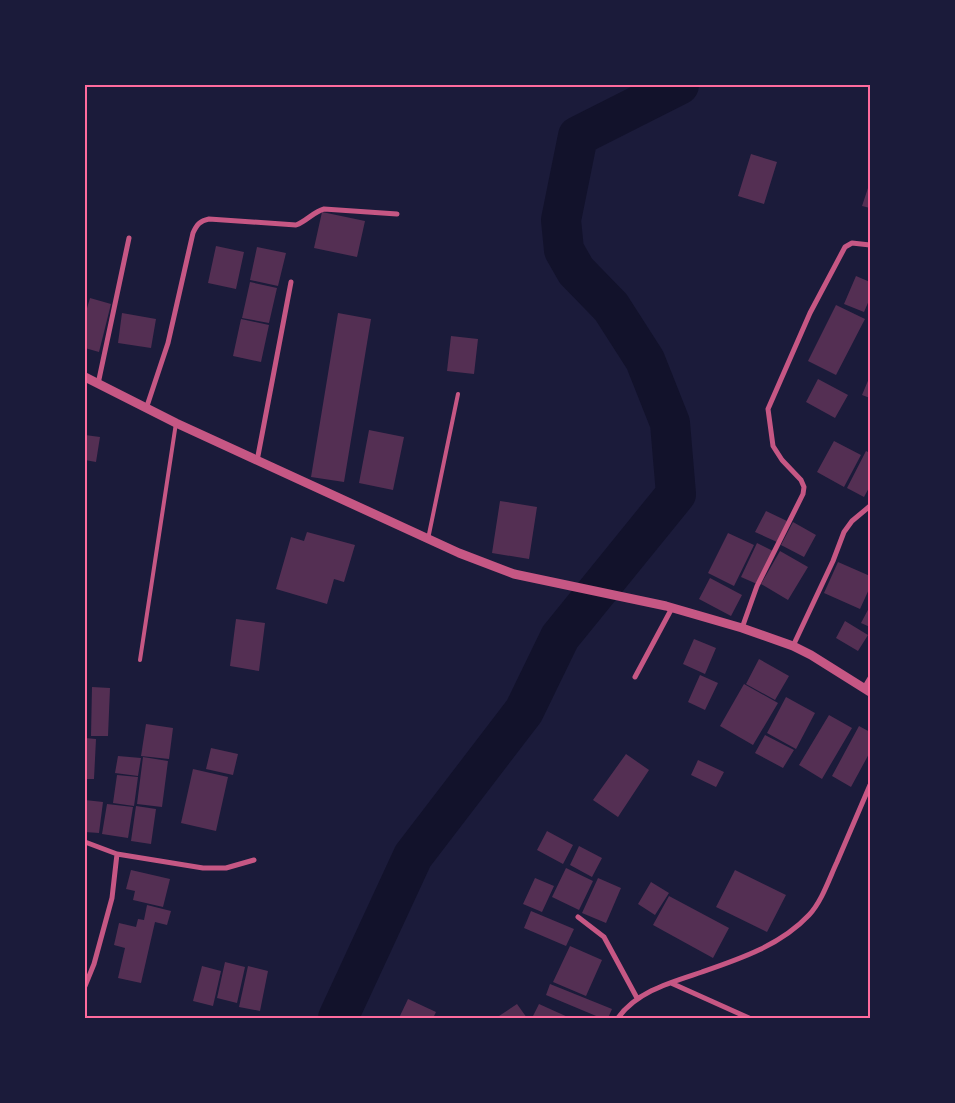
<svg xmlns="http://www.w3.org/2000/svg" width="955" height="1103" font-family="'Public Sans',sans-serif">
	<rect width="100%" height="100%" fill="#1b1b3a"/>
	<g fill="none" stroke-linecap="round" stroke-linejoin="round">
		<!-- river -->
		<path stroke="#12122b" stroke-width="40" d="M338 1018 413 856 524 711 560 637 676 494 670 423 645 360 611 307 576 271 564 250 561 220 578 136 679 85"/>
	</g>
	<!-- building -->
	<path fill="#542f53" d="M751 154 777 162 764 204 738 196Z
		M870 182V208L862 206Z
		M322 212 365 221 357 257 314 248Z
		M216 246 244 252 236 289 208 283Z
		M257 247 286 253 278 286 250 280Z
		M856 276 870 282V298L864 312 844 304Z
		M250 282 277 288 269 323 242 318Z
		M90 298 111 304 99 352 85 348V315Z
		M836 305 865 319 836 375 808 361Z
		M122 313 156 319 151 348 118 343Z
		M338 313 371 319 344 482 311 477Z
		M241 319 269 325 261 362 233 356Z
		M451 336 478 339 474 374 447 371Z
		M870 376V398L862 395Z
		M818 379 848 395 835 418 806 402Z
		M369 430 404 437 393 490 359 483Z
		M85 435 100 437 96 462 85 460Z
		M834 441 861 455 844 487 817 472Z
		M866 451 870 453V486L864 497 847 488Z
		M500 501 537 507 529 559 492 553Z
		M766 511 787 521 777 542 755 532Z
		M793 522 816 535 804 557 781 545Z
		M307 532 355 545 344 582 334 579 327 604 276 589 291 537 304 541Z
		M728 533 754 545 734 586 708 573Z
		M757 543 773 551 757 584 741 577Z
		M780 551 808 567 788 600 761 584Z
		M838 562 870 576V587L860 609 824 593Z
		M710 578 742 595 731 616 699 599Z
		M870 606V627L861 623Z
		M236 619 265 623 259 671 230 666Z
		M845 621 868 635 858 651 836 638Z
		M694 639 716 648 705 674 683 664Z
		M759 659 789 676 775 700 746 684Z
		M700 675 718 683 705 710 688 702Z
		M744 684 778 703 753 745 720 726Z
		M92 687 110 688 108 736H91Z
		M786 697 815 713 796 749 767 733Z
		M829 715 852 728 822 779 799 765Z
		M146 724 173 728 169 759 141 756Z
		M859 726 870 732V752L851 787 832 776Z
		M765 735 794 750 783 768 755 753Z
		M85 738 96 739 94 779H85Z
		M211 748 238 754 233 775 206 769Z
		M626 754 649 770 618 817 593 800Z
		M118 756 141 758 138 776 115 773Z
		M143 757 168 761 162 807 137 804Z
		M698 760 724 772 716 787 691 775Z
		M193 769 228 777 216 831 181 823Z
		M117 775 138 777 134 806 113 803Z
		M85 800 103 802 99 833 85 832Z
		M107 804 133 807 128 838 102 834Z
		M136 806 156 809 151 844 131 841Z
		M547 831 573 845 563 864 537 850Z
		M579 846 602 858 592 877 570 865Z
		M566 868 593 881 579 910 552 897Z
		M131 870 170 879 163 907 133 900 135 891 126 889Z
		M735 870 786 895 767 932 716 907Z
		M535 878 554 886 542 912 523 904Z
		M598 878 621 888 606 923 582 913Z
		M651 882 669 893 655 915 638 904Z
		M669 896 729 928 713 958 653 925Z
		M147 905 171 911 167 925 155 922 141 983 118 978 125 948 114 945 119 923 136 927 138 919 144 920Z
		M531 911 574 929 566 946 524 928Z
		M570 946 602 960 586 996 553 982Z
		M225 962 245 967 237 1003 217 998Z
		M202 966 221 971 213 1006 193 1001Z
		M248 966 268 971 260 1011 239 1007Z
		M550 984 612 1009 608 1018H601L546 995Z
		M408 999 436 1012 433 1018H399Z
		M517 1004 527 1018H496Z
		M539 1004 570 1018H532Z"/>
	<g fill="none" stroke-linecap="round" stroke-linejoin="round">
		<!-- service -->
		<path stroke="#c65784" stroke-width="4" d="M428 539 458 394
			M140 660 176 423"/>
		<!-- minor -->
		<path stroke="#c65784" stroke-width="5" d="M98 384 129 238
			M146 409 168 343 193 233C197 224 200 221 209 219L296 225C307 221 313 212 324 209L397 214
			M257 461 291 282
			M742 628 757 586 803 494 804 487 801 480 782 460 773 446 768 409 810 313 845 247 852 243 870 245
			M793 646 833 561 844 532 852 521 870 506
			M635 677 672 608
			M864 688 870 678
			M85 842 117 854 112 898 94 964 85 986
			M117 854 203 868H226L254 860
			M578 917 604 937 637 998
			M671 983 749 1018
			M618 1018C637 991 672 982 702 972 740 959 781 945 809 915 822 901 829 879 837 862 848 836 859 811 870 785"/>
		<!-- tertiary -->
		<path stroke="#c65784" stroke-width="9" d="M85 377 176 423 459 553 514 574 666 606 742 628 793 646 811 655 870 692"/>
	</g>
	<!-- border -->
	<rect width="955" height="1103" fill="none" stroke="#1b1b3a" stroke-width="172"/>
	<rect x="86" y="86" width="783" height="931" fill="none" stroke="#ff6b9d" stroke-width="2"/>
</svg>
